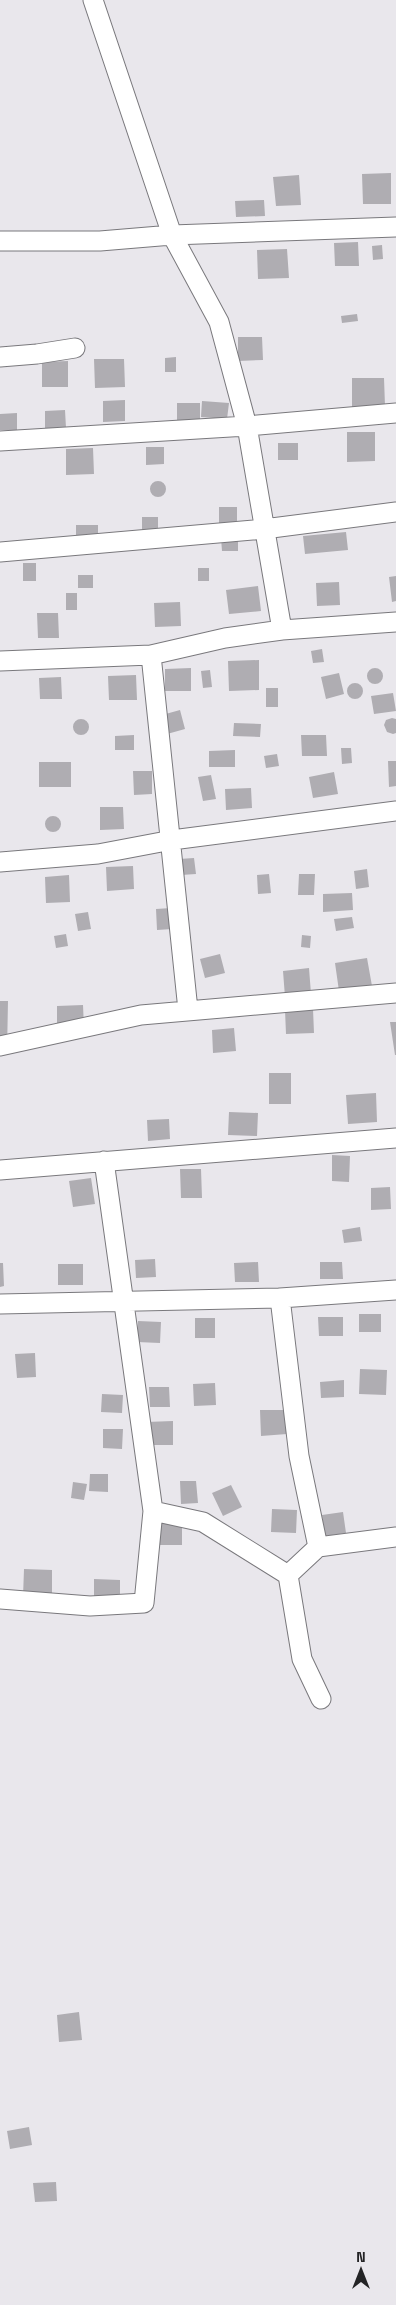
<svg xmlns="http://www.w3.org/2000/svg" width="396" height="2305" font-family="'Space Grotesk',sans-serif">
	<rect width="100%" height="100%" fill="#e9e7ec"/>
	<!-- building -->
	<path fill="#afadb2" d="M391 173V204H363L362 174Z
		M299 175 301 205 276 206 273 177Z
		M264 200 265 216 236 217 235 201Z
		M358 242 359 266H335L334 243Z
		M382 245 383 259 373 260 372 246Z
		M287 249 289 278 258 279 257 250Z
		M357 314 358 321 342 323 341 316Z
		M238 337H262L263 360 238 361Z
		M176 357V372H165V358Z
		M94 359H124L125 387 95 388Z
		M68 361V387H42V362Z
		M352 378H384L385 406 352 407Z
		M125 400V421L103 422V401Z
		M202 401 229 403 227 419 201 417Z
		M177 403H200V422L177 423Z
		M65 410 66 428 45 429V411Z
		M17 413V430H0V414Z
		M347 432H375V461L347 462Z
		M278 443H298V460H278Z
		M146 447H164V464L146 465Z
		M93 448 94 474 66 475V449Z
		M150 489a8 8 0 1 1 16 0a8 8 0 1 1-16 0Z
		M219 507H237V523L219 524Z
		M142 517H158V531L142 532Z
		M76 525H98V536H76Z
		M346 532 348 550 305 554 303 536Z
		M238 537V551H222L221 538Z
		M23 563H36V581H23Z
		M198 568H209V581H198Z
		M78 575H93V588H78Z
		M396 576V601L392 602 389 577Z
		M339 582 340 605 317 606 316 583Z
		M258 586 261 611 229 614 226 590Z
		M66 593H77V610H66Z
		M180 602 181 626 155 627 154 603Z
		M37 613H58L59 638H38Z
		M322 649 324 662 313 663 311 651Z
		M259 660V690L229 691 228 661Z
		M367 676a8 8 0 1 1 16 0a8 8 0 1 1-16 0Z
		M191 668V691H165V669Z
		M210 670 212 687 203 688 201 671Z
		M339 673 344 694 326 699 321 677Z
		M136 675 137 700H109L108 676Z
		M61 677 62 699H40L39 678Z
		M347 691a8 8 0 1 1 16 0a8 8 0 1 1-16 0Z
		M266 688H278V707H266Z
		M393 693 396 711 374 714 371 696Z
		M180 710 185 729 167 734 162 715Z
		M392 718 396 719V733L393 734 387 732 384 725 386 720Z
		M73 727a8 8 0 1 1 16 0a8 8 0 1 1-16 0Z
		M234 723 261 724 260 737 233 736Z
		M134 735V750H115V736Z
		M301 735H326L327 756H302Z
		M341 748H351L352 763 342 764Z
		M235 750V767H209V751Z
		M277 754 279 766 266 768 264 756Z
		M388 761H396V786L389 787Z
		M39 762H71V787H39Z
		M133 771H152V794L134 795Z
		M334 772 338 794 313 798 309 777Z
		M211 775 216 799 203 801 198 777Z
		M251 788 252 808 226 810 225 789Z
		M100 807H123L124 829 100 830Z
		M45 824a8 8 0 1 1 16 0a8 8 0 1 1-16 0Z
		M194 858 196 874 181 875 179 859Z
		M133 866 134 889 107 891 106 867Z
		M367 869 369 887 356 889 354 871Z
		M269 874 271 893 258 894 257 875Z
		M299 874H315L314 895H298Z
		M69 875 70 902 46 903 45 877Z
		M352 893 353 910 323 912V894Z
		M171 908 172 929 157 930 156 909Z
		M88 912 91 929 78 931 75 914Z
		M352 917 354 928 336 931 334 919Z
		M66 934 68 946 56 948 54 936Z
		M302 935 311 936 310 948 301 947Z
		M220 954 225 973 205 978 200 959Z
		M367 958 372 986 339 991 335 963Z
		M309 968 311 994 285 997 283 971Z
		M0 1001H8L7 1052H0Z
		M83 1005 84 1028 57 1029V1006Z
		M313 1009 314 1033 286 1034 285 1010Z
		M390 1022H396V1055H395Z
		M234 1028 236 1051 213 1053 212 1030Z
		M269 1073H291V1104H269Z
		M376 1093 377 1122 348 1124 346 1095Z
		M229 1112 258 1113 257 1136 228 1135Z
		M169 1119 170 1139 148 1141 147 1120Z
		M332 1155 350 1156 349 1182 332 1181Z
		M180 1169H201L202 1198H181Z
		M91 1178 95 1204 73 1207 69 1181Z
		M390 1187 391 1209 371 1210V1188Z
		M360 1227 362 1241 344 1243 342 1230Z
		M155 1259 156 1277 136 1278 135 1260Z
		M258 1262 259 1282H235L234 1263Z
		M320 1262H342L343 1279H320Z
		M0 1263H3L4 1286 0 1287Z
		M58 1264H83V1285H58Z
		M359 1314H381V1332H359Z
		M318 1317H343V1336H319Z
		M195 1318H215V1338H195Z
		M138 1321 161 1322 160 1343 137 1342Z
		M35 1353 36 1377 17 1378 15 1354Z
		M360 1369 387 1370 386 1395 359 1394Z
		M344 1380V1397L321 1398 320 1382Z
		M215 1383 216 1405 194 1406 193 1384Z
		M149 1387H169L170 1407H150Z
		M102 1394 123 1395 122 1413 101 1412Z
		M260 1410H285L287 1434 261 1436Z
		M173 1421V1445H147L146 1422Z
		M103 1429H123L122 1449 103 1448Z
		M90 1474H108V1492L89 1491Z
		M180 1481H196L198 1503 181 1504Z
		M73 1482 87 1484 84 1500 71 1498Z
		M231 1485 242 1507 223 1516 212 1493Z
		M272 1509 297 1510 296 1533 271 1532Z
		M343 1512 346 1533 325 1536 322 1515Z
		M158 1523H182V1545H159Z
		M24 1569 52 1570V1598L23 1597Z
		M94 1579 120 1580V1600H94Z
		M79 2012 82 2040 59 2042 57 2015Z
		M29 2127 32 2145 10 2149 7 2131Z
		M56 2182 57 2201 35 2202 33 2183Z"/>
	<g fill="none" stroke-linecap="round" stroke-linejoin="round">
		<!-- minor casing -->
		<g stroke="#79787c" stroke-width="21">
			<path id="minor" d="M93 0 172 235 219 322 247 426 282 630
				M0 241H100L172 235 396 227
				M0 357 37 354 75 348
				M0 441 247 426 396 413
				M0 552 264 529 396 512
				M151 655 188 1010
				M0 661 151 655 225 638 282 630 396 622
				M0 862 98 854 172 840 396 811
				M0 1046 141 1015 396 993
				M0 1170 396 1138
				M280 1298 299 1456 318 1547
				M0 1304 280 1298 396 1290
				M153 1511 203 1522 288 1575 302 1659 321 1699
				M288 1575 318 1547 396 1537
				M0 1599 90 1606 144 1603 153 1511 104 1161"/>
		</g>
		<!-- minor -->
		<use href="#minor" stroke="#fff" stroke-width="19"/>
	</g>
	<!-- north arrow -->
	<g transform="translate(361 2270)" stroke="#e9e7ec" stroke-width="4" paint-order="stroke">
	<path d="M0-4L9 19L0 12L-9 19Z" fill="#232325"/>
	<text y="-8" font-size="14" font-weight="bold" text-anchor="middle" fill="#232325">N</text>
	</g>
</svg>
